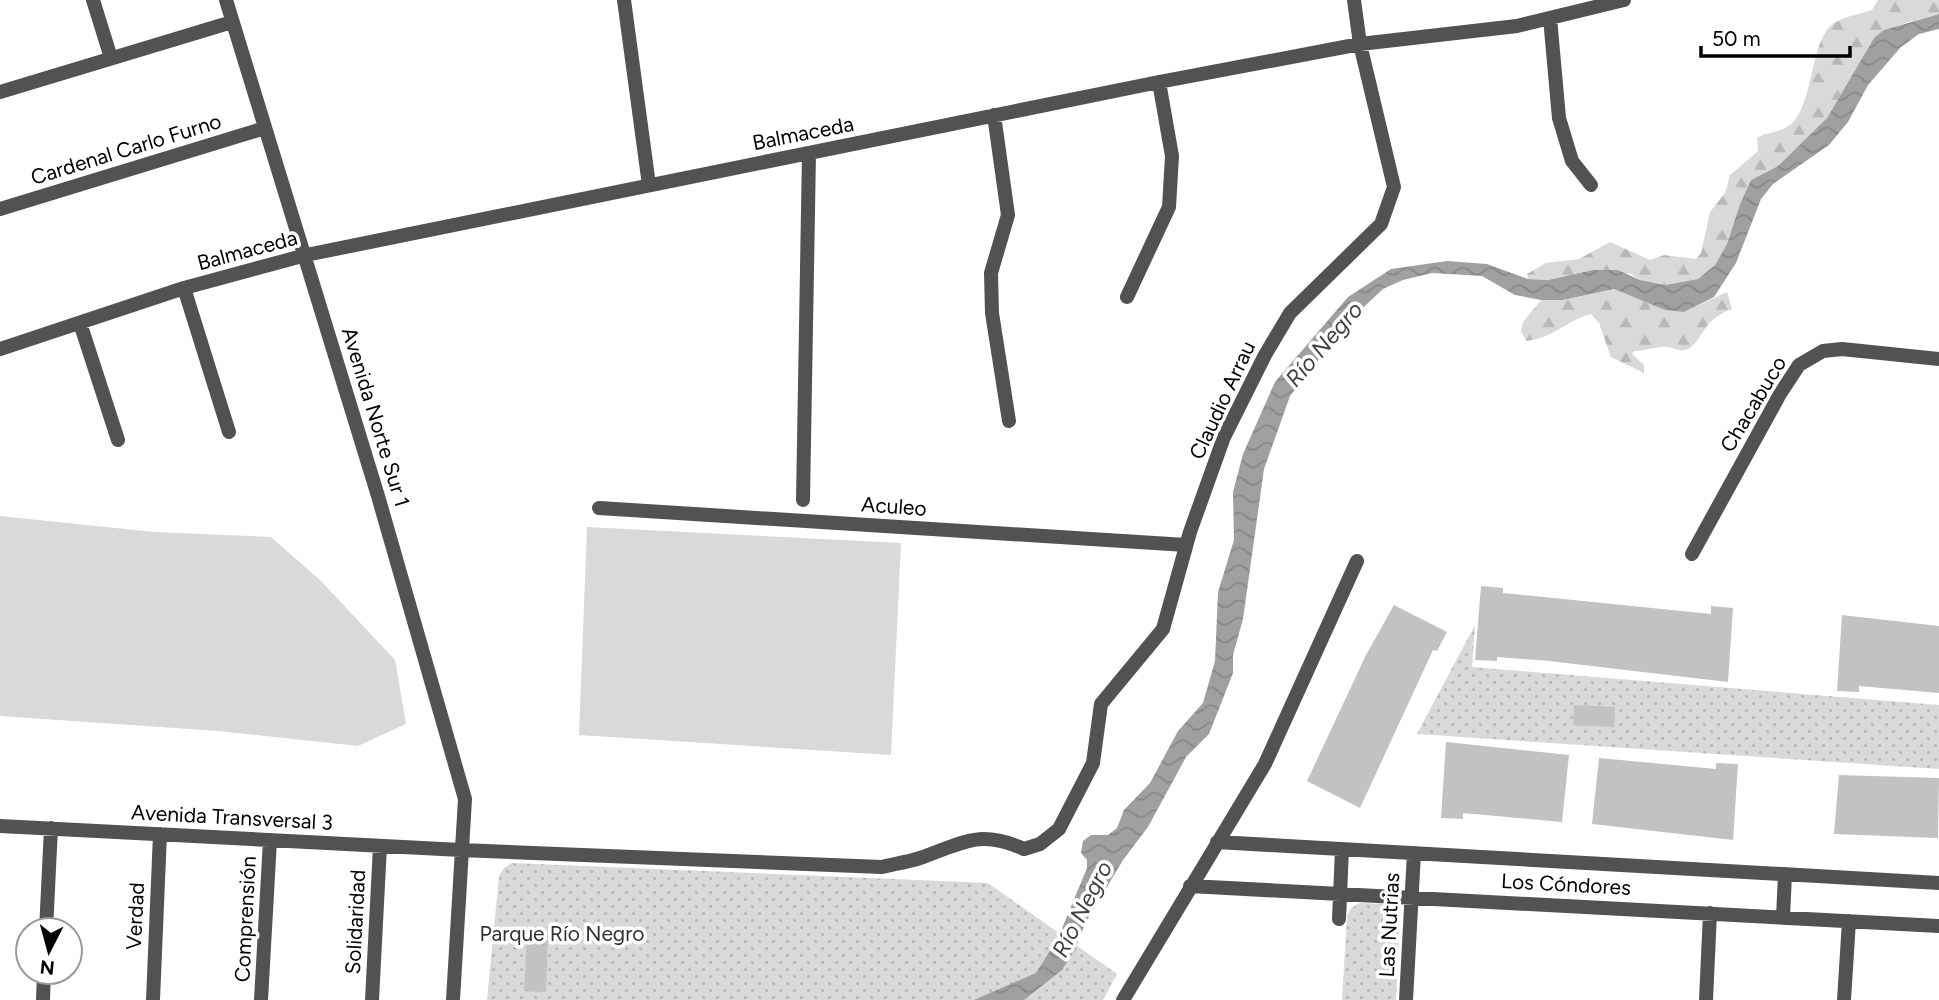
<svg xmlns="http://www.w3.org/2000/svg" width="1939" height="1000" font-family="Figtree,sans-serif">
	<defs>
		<pattern id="forest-firs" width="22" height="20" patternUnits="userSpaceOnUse" patternTransform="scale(1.75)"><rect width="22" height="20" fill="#d9d9d9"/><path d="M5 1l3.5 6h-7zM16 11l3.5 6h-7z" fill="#b8b8b8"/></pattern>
		<pattern id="park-dots" width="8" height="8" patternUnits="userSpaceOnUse" patternTransform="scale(1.75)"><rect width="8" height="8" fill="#d9d9d9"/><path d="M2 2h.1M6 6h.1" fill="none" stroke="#b8b8b8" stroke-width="1.8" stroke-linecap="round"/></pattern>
		<pattern id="water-waves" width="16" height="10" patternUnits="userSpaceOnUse" patternTransform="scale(1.75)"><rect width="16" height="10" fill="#a0a0a0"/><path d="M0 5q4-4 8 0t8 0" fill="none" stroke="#888"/></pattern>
	</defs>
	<rect width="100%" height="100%" fill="#fff"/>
	<!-- green -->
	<path fill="#d9d9d9" d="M0 516 154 532 271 537 321 581 395 660 406 724 358 746 218 731 0 716Z
		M587 527 901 543 891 755 579 735Z"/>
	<!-- forest -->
	<path fill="url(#forest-firs)" d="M1878 0H1939V14L1905 23 1874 38 1827 118 1778 166 1751 180 1740 204 1727 244 1715 265 1698 279 1665 285 1640 280 1631 274 1593 270 1548 280 1528 279 1527 274 1546 263 1579 259 1610 242 1650 260 1664 255 1696 259 1701 253 1710 212 1725 193 1730 175 1758 151 1757 138C1768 131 1781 133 1791 124 1815 104 1809 36 1836 22 1846 16 1861 14 1872 10Z
		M1614 289 1665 310 1684 312 1727 292 1732 309C1701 320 1704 340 1688 349 1680 353 1675 347 1667 347 1659 346 1647 351 1634 351L1632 354 1644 365V373L1611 357 1599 323 1591 314C1566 320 1557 337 1526 341L1521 331 1523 322 1541 300H1563Z"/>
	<!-- park -->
	<path fill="url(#park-dots)" d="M1475 625 1472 667 1939 705V769L1417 734Z
		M512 863 988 883 1117 974 1103 1000H487L499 876 504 868Z
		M1360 903 1388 904 1400 914 1396 1000H1342L1347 917 1351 908Z"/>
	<!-- water -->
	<path fill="url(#water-waves)" d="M1939 14V29L1919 34 1901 47 1868 85 1848 122 1829 145 1773 184 1761 199 1736 263 1714 297 1684 312 1665 310 1614 289 1563 300H1541L1515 295 1482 276 1432 273 1403 280 1383 289 1351 319 1290 396 1264 469 1243 619 1233 655V673L1209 734 1186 757 1148 827 1123 860 1086 922 1074 951 1062 970 1024 1000H974L1036 973 1058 938 1087 868V860L1081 853 1083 841 1091 835H1108L1117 828 1124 810 1150 783 1178 731 1203 703 1215 661 1218 592 1234 540 1233 492 1243 454 1275 382 1348 297 1391 269 1447 261 1487 264 1528 279 1548 280 1593 270H1618L1640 280 1665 285 1698 279 1715 265 1727 244 1740 204 1751 180 1778 166 1827 118 1874 38 1884 30Z"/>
	<!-- building -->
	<path fill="#c2c2c2" d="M1481 586 1503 588V593L1711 614V606L1733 608 1728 682 1549 661 1497 657V661L1475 660Z
		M1394 605 1447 632 1437 651 1433 650 1360 808 1307 781 1366 655Z
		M1842 615 1939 626V693L1859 686V692L1837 691Z
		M1574 705 1615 707 1614 727 1573 725Z
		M1446 742 1569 755 1562 822 1463 813V819L1441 818Z
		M1599 758 1716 769V763L1738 764 1733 840 1592 824Z
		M1839 775 1939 778 1938 838 1834 834Z
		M527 935H548L546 992 524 991Z"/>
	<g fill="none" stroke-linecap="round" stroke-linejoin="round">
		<!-- minor -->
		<path stroke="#525252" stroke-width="14" d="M93 0 111 58
			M226 0 378 496 465 799 453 1000
			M624 0 649 185
			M1550 18 1559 118 1572 161 1591 185
			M0 92 232 22
			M994 115 1008 215 991 273 992 313 1009 421
			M0 209 265 128
			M184 288 229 432
			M1127 297 1169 207 1172 156 1159 82
			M80 323 118 440
			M0 349 184 288 306 255 1159 82 1360 44 1517 26 1624 0
			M803 500 809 153
			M599 508 1186 545
			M1692 554 1780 394 1799 365 1823 351 1842 349 1939 359
			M0 826 461 850 882 867C894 864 908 862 920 858 963 843 979 829 1024 849L1040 844 1059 829 1093 763 1101 704 1163 629 1190 532 1224 437 1265 355 1290 313 1381 224 1394 187 1360 44 1354 0
			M1217 842 1939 883
			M1190 886 1939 926
			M1783 917 1785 874
			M1339 919 1342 849
			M46 930 51 828
			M43 1000 44 972
			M153 1000 160 834
			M261 1000 270 840
			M372 1000 380 846
			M1123 1000 1265 764 1357 561
			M1406 1000 1414 853
			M1706 1000 1710 913
			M1844 1000 1849 921"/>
	</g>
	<g text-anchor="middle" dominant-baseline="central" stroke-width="7" stroke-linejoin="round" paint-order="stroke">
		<!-- street labels -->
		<g font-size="21" fill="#000" stroke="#fff">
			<text transform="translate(803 133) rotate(-11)">Balmaceda</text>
			<text transform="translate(126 149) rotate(-17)">Cardenal Carlo Furno</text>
			<text transform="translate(247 250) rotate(-15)">Balmaceda</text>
			<text transform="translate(1222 400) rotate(-65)">Claudio Arrau</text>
			<text transform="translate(1753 404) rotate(-59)">Chacabuco</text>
			<text transform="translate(376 417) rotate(73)">Avenida Norte Sur 1</text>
			<text transform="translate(894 506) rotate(4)">Aculeo</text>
			<text transform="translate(232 817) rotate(3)">Avenida Transversal 3</text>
			<text transform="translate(1566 884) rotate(3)">Los Cóndores</text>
			<text transform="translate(135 916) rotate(-87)">Verdad</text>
			<text transform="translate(245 919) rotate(-87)">Comprensión</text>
			<text transform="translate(355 922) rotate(-87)">Solidaridad</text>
			<text transform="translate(1389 925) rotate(-87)">Las Nutrias</text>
		</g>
		<!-- park labels -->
		<g font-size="21" fill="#303030" stroke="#fff">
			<text x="562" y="933">Parque Río Negro</text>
		</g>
		<!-- water labels -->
		<g font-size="23" font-style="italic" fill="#414141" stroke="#fff">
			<text transform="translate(1324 344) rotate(-49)">Río Negro</text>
			<text transform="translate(1082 909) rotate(-63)">Río Negro</text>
		</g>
	</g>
	<!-- north arrow -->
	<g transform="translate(49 951) rotate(186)"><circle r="33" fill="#ffffff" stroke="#999999" stroke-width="2"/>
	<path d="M0-5L12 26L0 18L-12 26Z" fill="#000000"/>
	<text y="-10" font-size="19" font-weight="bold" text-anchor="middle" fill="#000000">N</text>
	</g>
	<!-- scale -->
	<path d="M1701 46v10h149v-10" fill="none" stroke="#000000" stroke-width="3.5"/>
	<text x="1712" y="46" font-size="21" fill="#000000" stroke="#ffffff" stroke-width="5" paint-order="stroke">50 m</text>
</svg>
